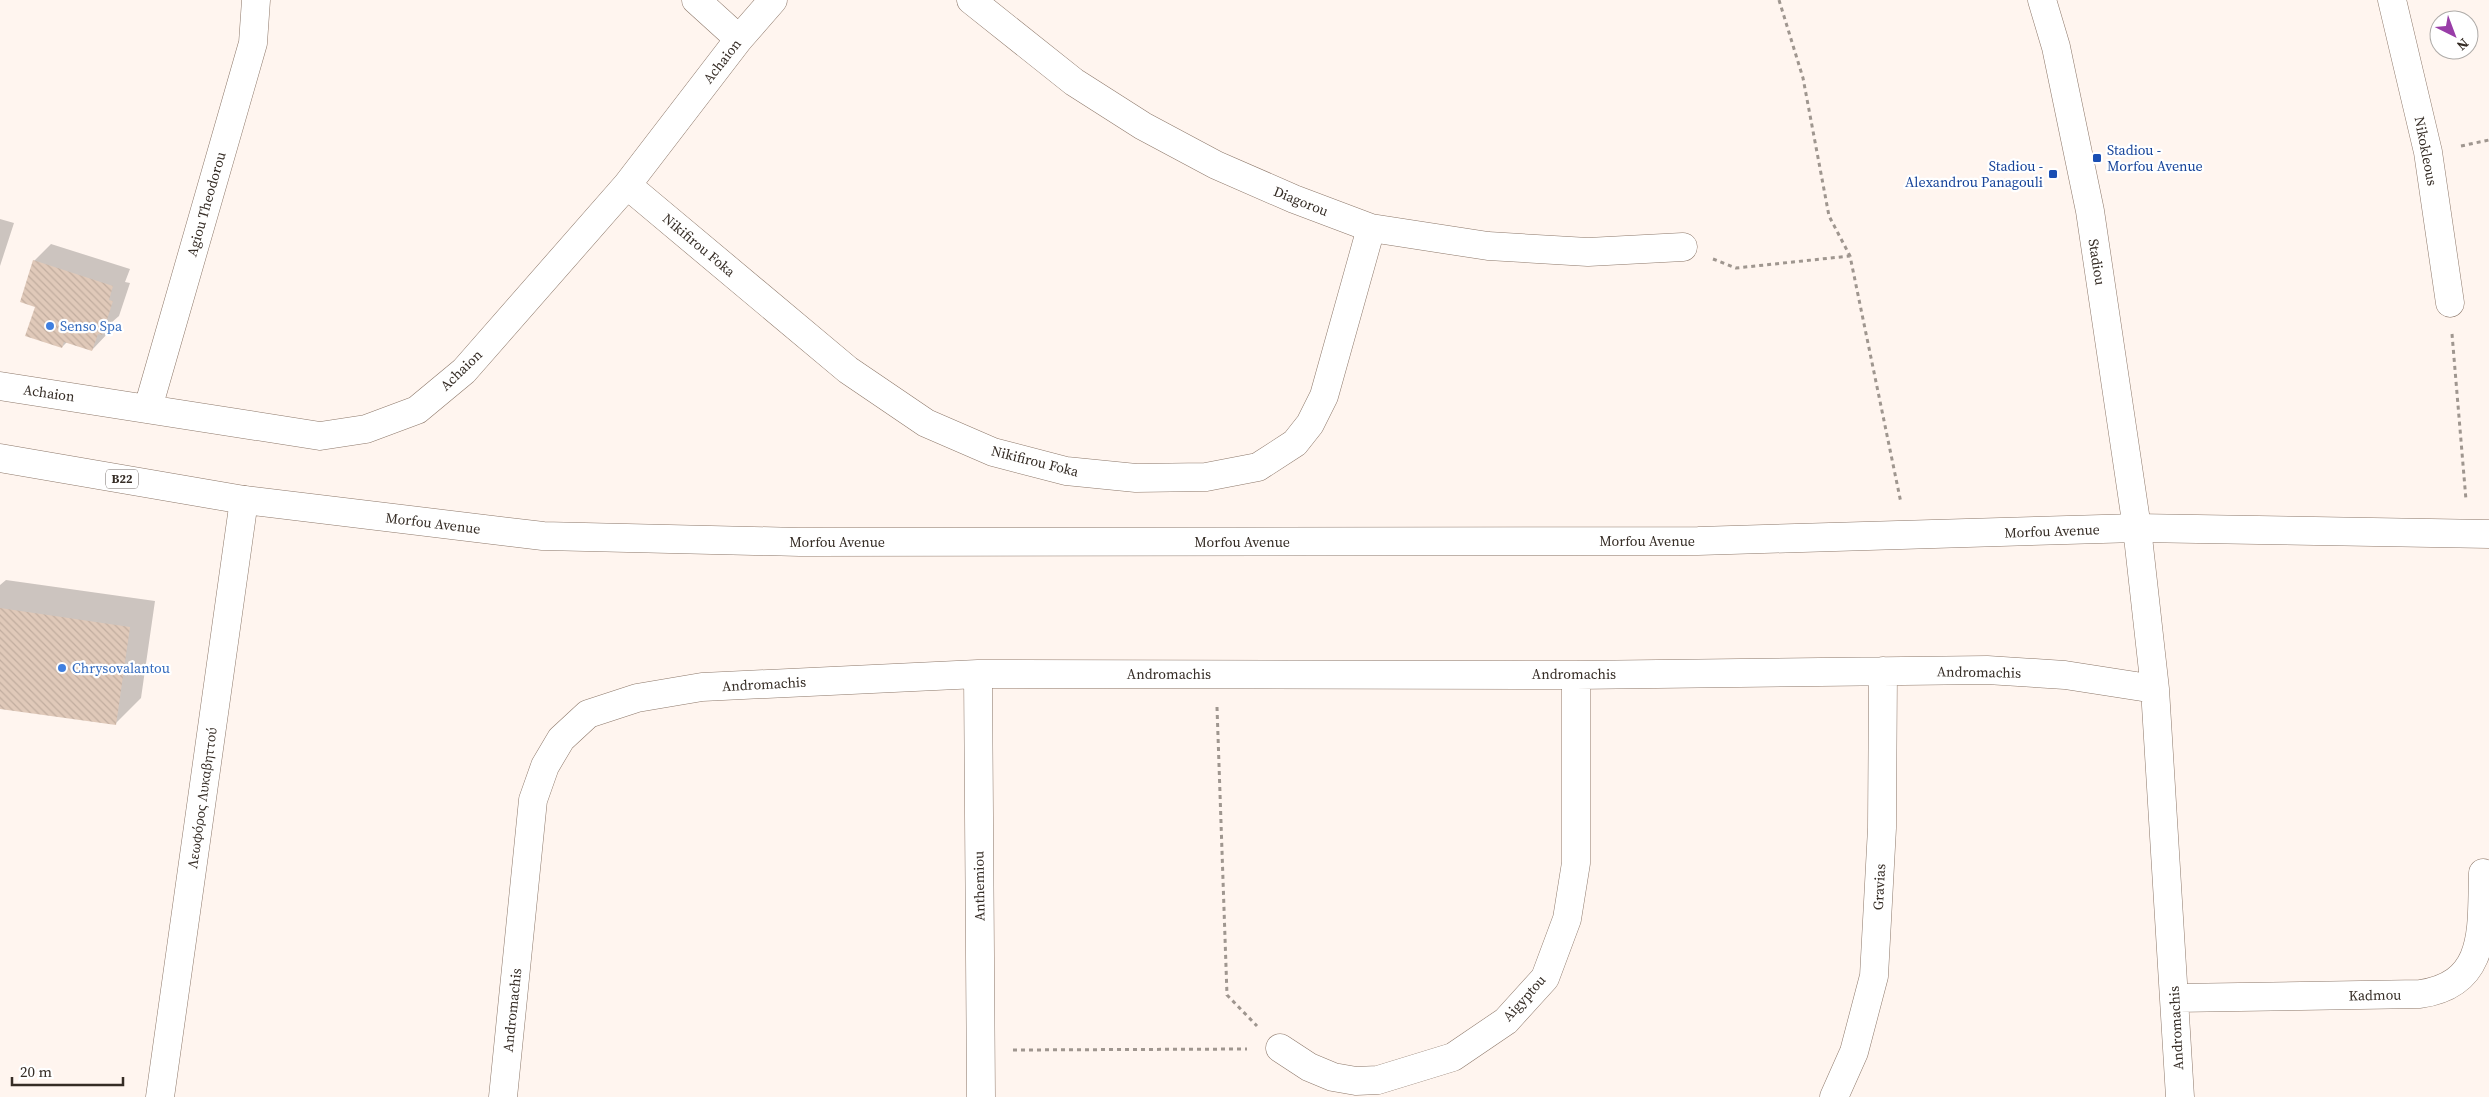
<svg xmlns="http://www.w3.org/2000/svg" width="2489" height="1097" font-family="'Source Serif 4',serif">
	<defs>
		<pattern id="building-back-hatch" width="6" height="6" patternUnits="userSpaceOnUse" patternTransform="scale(1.25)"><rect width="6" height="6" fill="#e0c9b9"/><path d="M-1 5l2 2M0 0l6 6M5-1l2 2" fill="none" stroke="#c1ad9f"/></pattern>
	</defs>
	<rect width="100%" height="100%" fill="#fff5ef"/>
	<!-- shadow -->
	<path fill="#0003" d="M0 219 14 223 0 266Z
		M51 244 130 269 125 282 130 283 119 316 112 322 109 332 92 350 67 342 62 347 37 306 34 261Z
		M6 580 155 601 141 698 115 724 0 707V585Z"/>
	<!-- building -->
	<path fill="url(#building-back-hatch)" d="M33 260 113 286 109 300 113 301 102 335 98 334 92 351 64 342 62 348 25 336 35 307 20 302Z
		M0 608 130 627 116 725 0 709Z"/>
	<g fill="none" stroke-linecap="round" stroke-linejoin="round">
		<!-- minor casing -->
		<g stroke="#8d786a" stroke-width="29">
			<path id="minor" d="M696 0 739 39
				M971 0 1074 82 1143 126 1216 165 1294 199 1371 228 1488 246 1588 252 1683 247
				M2392 0 2428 152 2450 303
				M627 185 848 370 926 423 993 452 1066 471 1136 478 1206 477 1258 467 1295 443 1310 424 1324 396 1371 228
				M0 386 320 436 366 429 417 410 464 371 627 185 739 39 773 0
				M148 408 253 43 256 0
				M2137 528 2155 689 2180 1097
				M978 674 981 1097
				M2175 998 2420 994C2489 984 2481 927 2483 873
				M1280 1048 1309 1067 1333 1077 1356 1081 1378 1080 1453 1057 1506 1021 1545 978 1567 919 1576 863V675
				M503 1097 533 800 545 766 561 739 588 714 637 698 702 687 978 674 1576 675 1987 670 2065 675 2155 689
				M1834 1097 1854 1052 1874 976 1882 828 1883 671"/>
		</g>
		<!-- tertiary casing -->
		<g stroke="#8d786a" stroke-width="29">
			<path id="tertiary" d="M2042 0 2056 47 2090 211 2137 528"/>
		</g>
		<!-- secondary casing -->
		<g stroke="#8d786a" stroke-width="29">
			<path id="secondary" d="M160 1097 244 500 543 536 800 542 1698 541 2137 528 2489 534"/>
		</g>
		<!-- primary casing -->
		<g stroke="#8d786a" stroke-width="29">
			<path id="primary" d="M0 458 244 500"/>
		</g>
		<!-- path -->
		<path stroke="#9f968f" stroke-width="3" stroke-dasharray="4 4" stroke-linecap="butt" d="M1779 0 1803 78 1829 216 1850 256 1901 503
			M2461 146 2489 140
			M1713 259 1736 268 1850 256
			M2452 334 2466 500
			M1217 707 1227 995 1257 1026
			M1013 1050 1247 1049"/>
		<!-- minor -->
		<use href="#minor" stroke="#fff" stroke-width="28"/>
		<!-- tertiary -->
		<use href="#tertiary" stroke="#fff" stroke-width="28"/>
		<!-- secondary -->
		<use href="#secondary" stroke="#fff" stroke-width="28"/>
		<!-- primary -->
		<use href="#primary" stroke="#fff" stroke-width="28"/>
	</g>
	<!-- markers -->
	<g fill="#1a4fb4" stroke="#fff" stroke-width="2">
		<rect x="2092" y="153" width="10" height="10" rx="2.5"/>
		<rect x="2048" y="169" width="10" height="10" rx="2.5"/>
	</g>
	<g fill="#3f7fe0" stroke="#fff" stroke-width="2">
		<circle cx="50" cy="326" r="5"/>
		<circle cx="62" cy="668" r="5"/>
	</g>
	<g text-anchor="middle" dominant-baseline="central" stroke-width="4.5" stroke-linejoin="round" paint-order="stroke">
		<!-- shield labels -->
		<rect fill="#fff" stroke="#726b66" stroke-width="1" x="106" y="469.5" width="32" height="19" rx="4"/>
		<g font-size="12" font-weight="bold" fill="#352c25">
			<text x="122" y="479">B22</text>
		</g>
		<!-- street labels -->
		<g font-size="14" fill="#352c25" stroke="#fff">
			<text transform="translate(722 61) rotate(-52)">Achaion</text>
			<text transform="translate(2426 151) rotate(79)">Nikokleous</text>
			<text transform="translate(1301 201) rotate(22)">Diagorou</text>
			<text transform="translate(206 204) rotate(-74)">Agiou Theodorou</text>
			<text transform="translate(699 245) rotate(40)">Nikifirou Foka</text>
			<text transform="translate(2097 262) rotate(81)">Stadiou</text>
			<text transform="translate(461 370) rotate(-44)">Achaion</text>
			<text transform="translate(49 393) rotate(8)">Achaion</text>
			<text transform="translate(1035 461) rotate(14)">Nikifirou Foka</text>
			<text transform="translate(433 523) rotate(7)">Morfou Avenue</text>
			<text transform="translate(2052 531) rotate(-2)">Morfou Avenue</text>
			<text x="1647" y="541">Morfou Avenue</text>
			<text x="837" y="542">Morfou Avenue</text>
			<text x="1242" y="542">Morfou Avenue</text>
			<text transform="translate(1979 672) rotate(1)">Andromachis</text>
			<text x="1169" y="674">Andromachis</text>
			<text x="1574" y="674">Andromachis</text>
			<text transform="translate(764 684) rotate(-3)">Andromachis</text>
			<text transform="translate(202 798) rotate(-82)">Λεωφόρος Λυκαβηττού</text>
			<text transform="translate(979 886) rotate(-91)">Anthemiou</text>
			<text transform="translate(1879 887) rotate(-87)">Gravias</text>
			<text transform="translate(2375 995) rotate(-1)">Kadmou</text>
			<text transform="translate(1524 998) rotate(-48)">Aigyptou</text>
			<text transform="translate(512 1010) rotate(-84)">Andromachis</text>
			<text transform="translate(2176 1028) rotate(-93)">Andromachis</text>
		</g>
		<!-- transit labels -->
		<g font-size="14" fill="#164399" stroke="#fff" text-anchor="start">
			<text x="2107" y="150">Stadiou -<tspan x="2107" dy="16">Morfou Avenue</tspan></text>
			<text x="2043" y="166" text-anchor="end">Stadiou -<tspan x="2043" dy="16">Alexandrou Panagouli</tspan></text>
		</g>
		<!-- shop labels -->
		<g font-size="14" fill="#366cbe" stroke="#fff" text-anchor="start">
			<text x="60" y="326">Senso Spa</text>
			<text x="72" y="668">Chrysovalantou</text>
		</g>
	</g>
	<!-- north arrow -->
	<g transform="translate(2454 35) rotate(138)"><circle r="24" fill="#ffffff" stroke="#aeaba8"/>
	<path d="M0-4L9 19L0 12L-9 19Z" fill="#993da8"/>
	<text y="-8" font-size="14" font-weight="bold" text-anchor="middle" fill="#352c25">N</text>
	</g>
	<!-- scale -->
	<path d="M12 1077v8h111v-8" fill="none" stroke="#352c25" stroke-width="2.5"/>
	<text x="20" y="1077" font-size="15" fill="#352c25" stroke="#ffffff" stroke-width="4" paint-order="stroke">20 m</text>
</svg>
